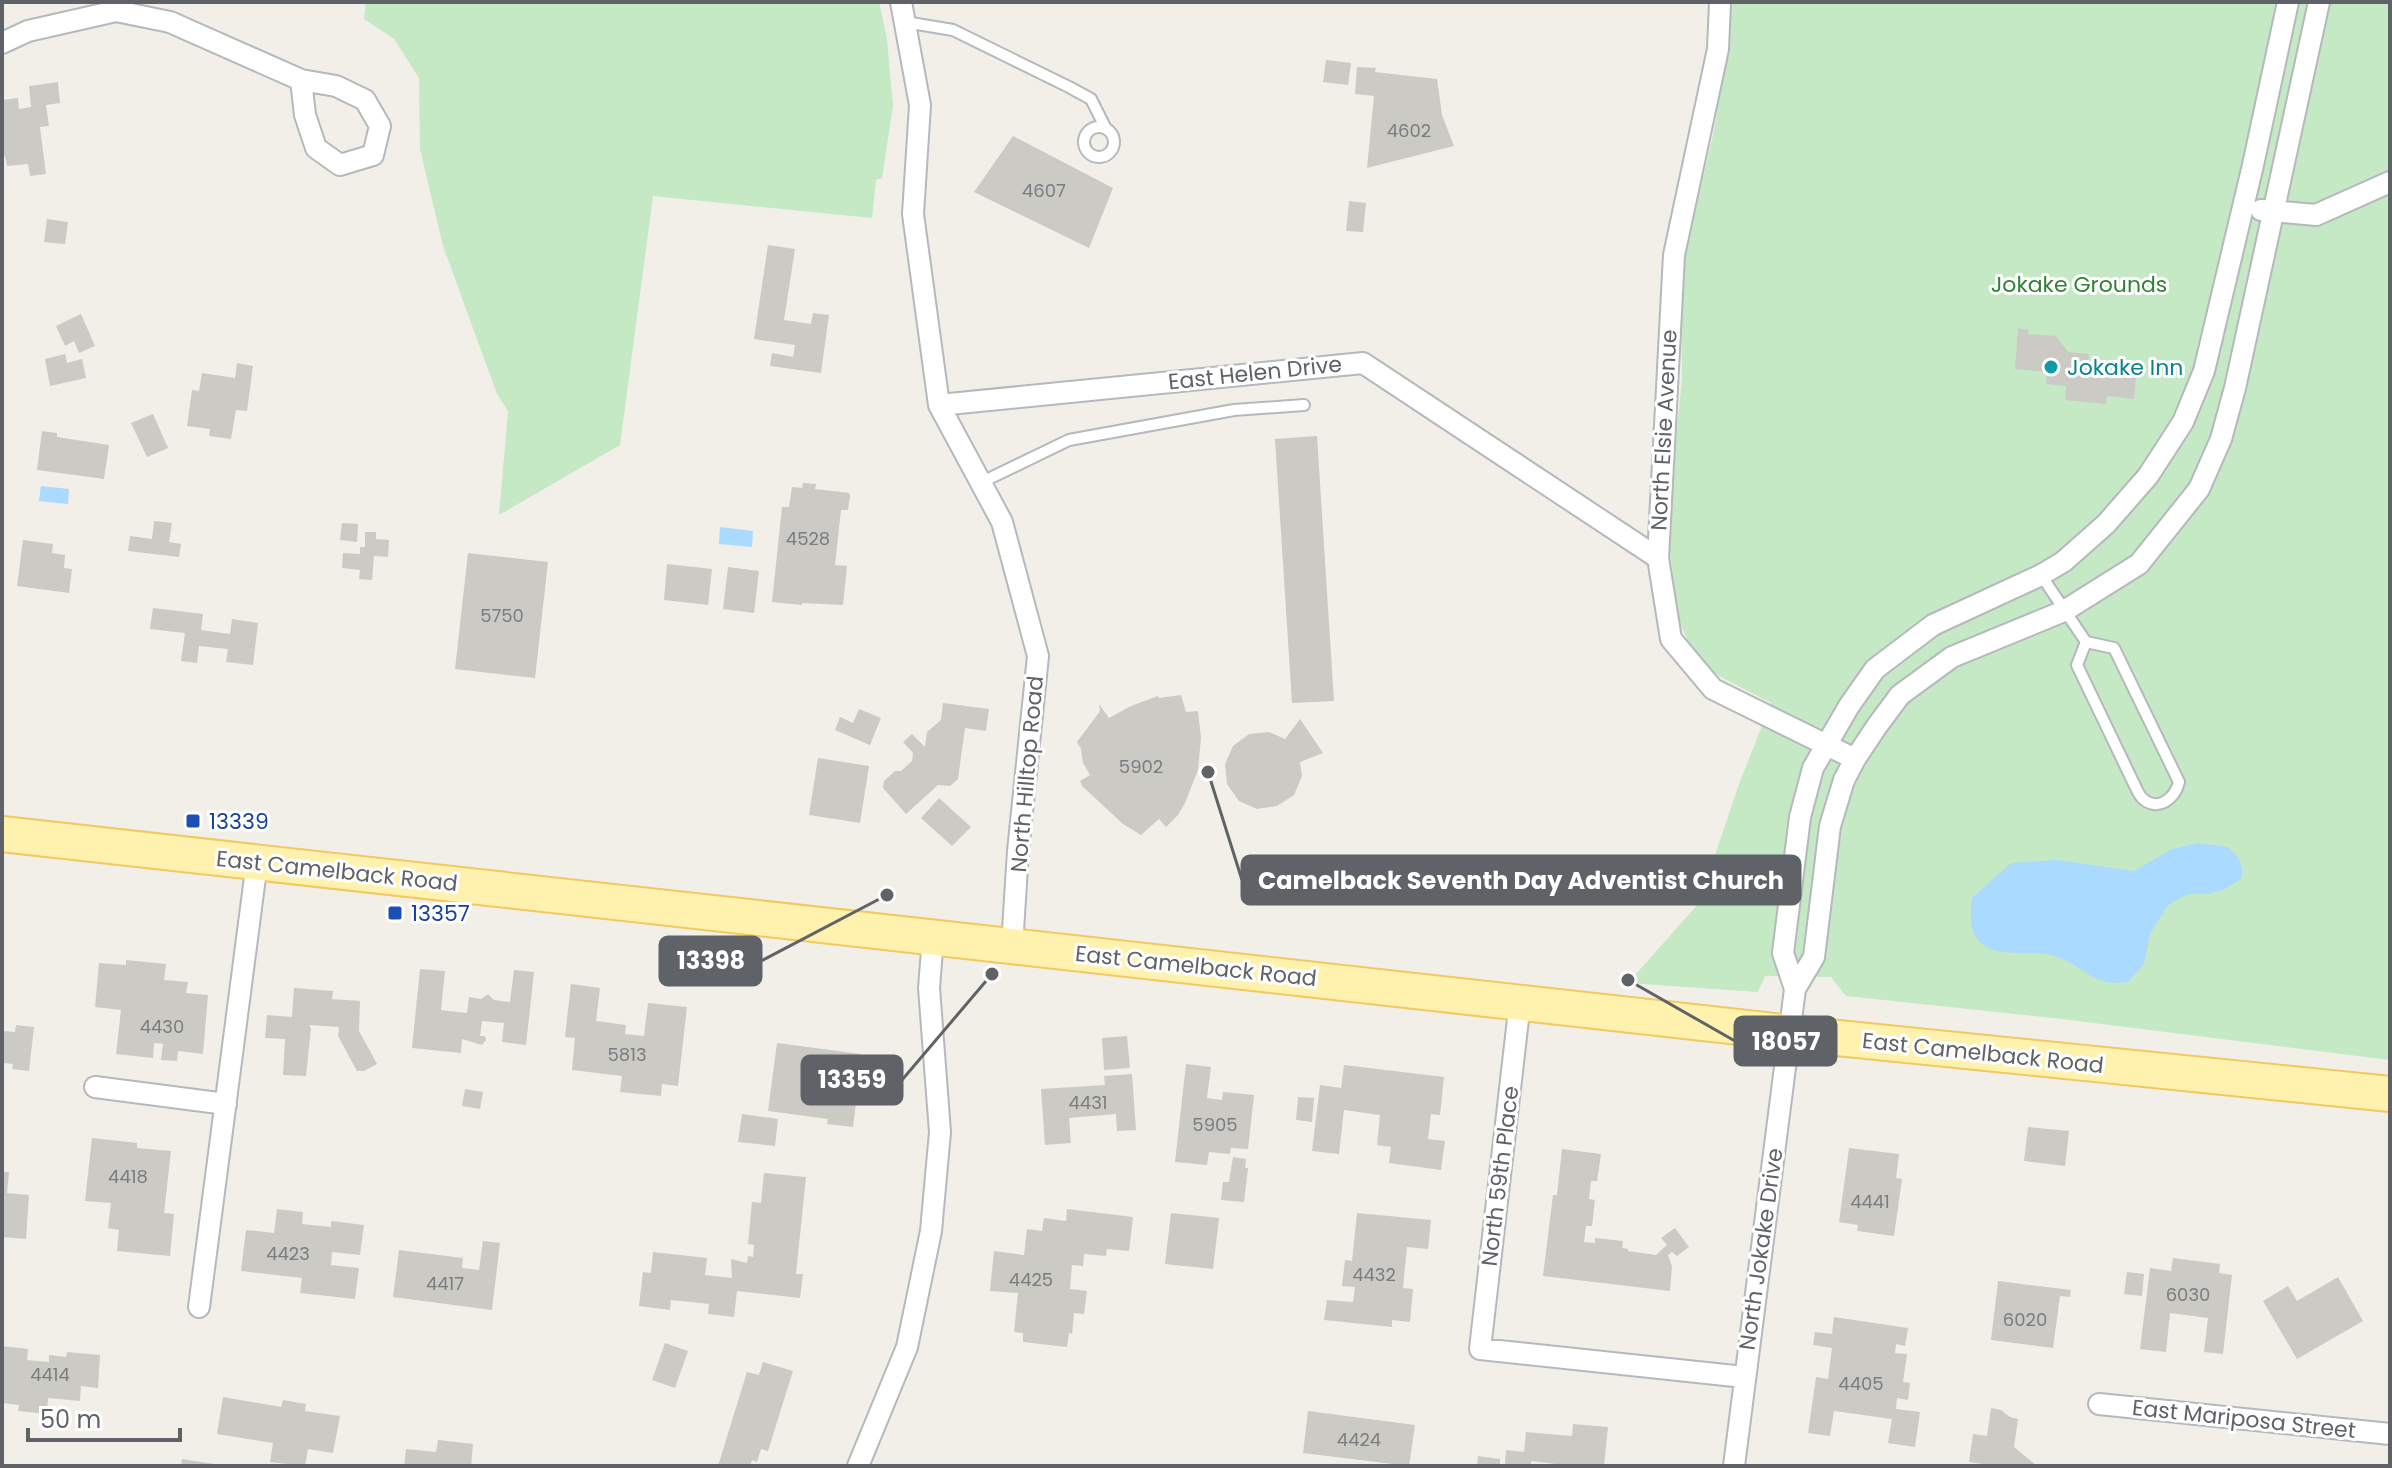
<svg xmlns="http://www.w3.org/2000/svg" width="2392" height="1468" font-family="Poppins,sans-serif">
	<rect width="100%" height="100%" fill="#f1efe8"/>
	<!-- green -->
	<path fill="#c5e8c5" d="M366 2H879L887 39 893 106 882 178 876 180 872 218 653 196 620 445 499 515 508 411 497 394 443 246 420 149 419 78 394 39 364 19Z
		M1729 2H2390V1060L2062 1019 1846 996 1831 977 1765 976 1758 992 1628 983 1699 903 1738 787 1771 703 1719 676 1701 662 1689 644 1679 620 1670 554 1671 488 1682 379 1681 279 1686 248 1713 135 1728 50Z"/>
	<!-- water -->
	<path fill="#aadaff" d="M41 486 69 489 68 504 39 501Z
		M720 527 753 531 752 547 719 544Z
		M2198 843 2228 847 2239 859 2243 872 2241 879 2223 890 2208 894H2188L2168 905 2150 934 2144 964 2128 982C2092 987 2086 967 2055 956 2034 949 2007 958 1987 947 1969 938 1970 915 1972 898L2011 863 2057 860 2134 871 2172 849Z"/>
	<!-- building -->
	<path fill="#cccac5" d="M1326 60 1351 63 1348 85 1323 82Z
		M1357 67 1376 68 1375 72 1437 79 1442 115 1454 146 1367 168 1374 96 1355 94Z
		M58 82 60 103 46 105 49 126 40 127 46 174 30 176 28 164 7 166 5 156 2 157V100L18 98 19 109 31 107 29 86Z
		M1013 136 1113 188 1089 248 974 192Z
		M1349 201 1366 203 1363 232 1346 231Z
		M47 219 68 222 65 244 44 242Z
		M768 245 795 249 784 320 811 324 813 313 829 315 821 373 770 366 772 353 793 357 795 345 754 339Z
		M81 314 95 346 79 353 74 341 65 346 56 326Z
		M2018 328 2029 330 2028 334 2056 336 2068 352 2089 354 2088 370 2124 374 2125 364 2137 366 2134 399 2107 396 2106 404 2065 400 2066 386 2046 384 2047 372 2015 369Z
		M65 354 67 363 82 359 86 378 50 386 45 359Z
		M237 363 253 366 247 411 236 410 231 439 209 436 210 429 187 426 192 390 199 391 202 373 235 378Z
		M153 414 168 448 147 457 131 423Z
		M42 431 57 433V437L109 445 104 479 37 470Z
		M1317 436 1334 701 1292 703 1275 439Z
		M803 483 816 484 815 489 849 493 850 496 848 510H841L835 565 847 566 843 605 802 603V605L772 602 782 507H789L792 487 802 488Z
		M154 521 172 523 169 542 181 544 179 557 128 551 130 536 152 539Z
		M342 523 358 524 357 542 340 540Z
		M365 532H376V539L389 540 388 557 374 556 372 580 359 579 360 570 342 568 343 553 360 554V547H365Z
		M23 540 53 544 52 553 65 555 64 568 72 569 69 593 17 586Z
		M468 553 548 562 535 678 455 669Z
		M667 564 712 569 708 605 664 600Z
		M728 567 759 571 754 613 723 609Z
		M153 608 203 614 201 630 230 634 232 619 258 623 253 665 226 662 228 649 199 646 197 663 181 661 185 633 150 629Z
		M1181 695 1186 712 1198 711 1201 738 1198 770 1185 803 1178 815 1166 827 1159 819 1141 835 1123 824 1082 786 1080 781 1090 775 1083 763 1081 749 1077 742 1100 711 1099 704 1109 718 1131 706 1158 696 1159 698Z
		M943 703 989 709 986 731 965 728 958 779 950 786 938 785 906 814 883 788 884 781 895 771H901L912 761 913 753 903 742 912 734 925 747 927 732 941 720Z
		M859 709 881 718 870 745 835 730 840 717 853 723Z
		M1300 719 1323 753 1300 762 1302 776 1294 795 1277 806 1257 809 1239 801 1227 784 1225 764 1233 746 1249 734 1269 732 1285 739Z
		M818 758 869 766 860 823 809 815Z
		M939 798 971 827 952 846 921 818Z
		M126 960 166 964 164 980 188 982 186 993 208 995 203 1054 178 1051 177 1061 161 1060 163 1044 154 1043 153 1058 116 1054 121 1010 95 1007 99 963 126 965Z
		M420 969 445 971 441 1010 467 1013 469 997 481 999 488 994 494 1000 510 1002 514 970 534 972 526 1045 502 1042 504 1023 482 1021 480 1036H485L486 1040 482 1045 462 1039 461 1053 412 1048Z
		M571 984 600 988 596 1021 626 1025 625 1034 644 1036 648 1003 687 1007 678 1086 662 1084 661 1096 620 1092 622 1076 572 1070 575 1038 565 1037Z
		M294 988 333 991 332 999 360 1001 359 1031 377 1064 364 1071H357L338 1036 339 1027 309 1025 311 1028 306 1076 283 1075 285 1039 265 1038 267 1015 292 1017Z
		M16 1025 34 1027 29 1071 12 1069 13 1064 2 1063V1031L15 1032Z
		M1127 1036 1130 1068 1104 1070 1102 1038Z
		M777 1043 861 1054 858 1077 878 1079 875 1105 856 1103 853 1127 827 1124 828 1119 768 1111Z
		M1186 1064 1211 1067 1207 1098 1222 1100 1223 1092 1254 1095 1248 1149 1231 1148 1230 1154 1209 1152 1207 1165 1175 1162Z
		M1344 1065 1444 1077 1440 1115 1431 1114 1428 1139 1445 1141 1441 1170 1389 1163 1391 1147 1377 1145 1380 1115 1344 1110 1339 1154 1312 1151 1320 1085 1341 1088Z
		M1132 1074 1136 1130 1117 1131 1116 1114 1069 1118 1071 1143 1045 1145 1041 1089 1105 1085 1104 1076Z
		M465 1089 483 1092 480 1109 462 1106Z
		M1298 1097 1314 1098 1312 1122 1296 1120Z
		M742 1114 778 1119 775 1146 738 1142Z
		M2028 1127 2069 1131 2065 1166 2024 1161Z
		M92 1138 137 1143V1148L171 1151 164 1213 174 1214 170 1256 117 1251 119 1230 108 1228 111 1203 85 1201Z
		M1849 1148 1899 1154 1896 1178 1902 1179 1894 1236 1857 1231 1858 1225 1839 1222Z
		M1562 1149 1601 1154 1597 1181H1591L1589 1199 1595 1200 1592 1226H1586L1584 1242 1595 1243V1238L1623 1241 1622 1248 1628 1249V1251L1656 1255 1667 1245 1661 1238 1675 1228 1689 1247 1677 1256 1672 1252 1668 1255 1672 1266 1670 1291 1543 1276 1553 1195H1557Z
		M1233 1157 1246 1159 1245 1168H1248L1244 1202 1221 1200 1223 1182H1229Z
		M2 1172H9L7 1193 29 1195 26 1239 2 1237Z
		M764 1173 806 1177 796 1274H803L800 1298 737 1291 734 1317 708 1314 709 1304 671 1300 670 1310 639 1306 643 1272 651 1273 653 1252 707 1258 705 1275 732 1278 731 1259 747 1263 748 1256 753 1257 754 1245 748 1244 752 1202 761 1203Z
		M277 1209 303 1212 302 1224 331 1227V1221L364 1225 360 1255 332 1252 331 1265 359 1268 355 1299 300 1293 302 1278 241 1271 246 1230 274 1233Z
		M1067 1209 1133 1217 1129 1251 1107 1249 1106 1256 1084 1254 1083 1266 1072 1265 1070 1289 1087 1291 1084 1314 1074 1313 1072 1334 1069 1333 1067 1347 1023 1342V1333L1014 1332 1018 1293 990 1291 994 1251 1024 1255 1027 1229 1042 1231 1044 1218 1066 1221Z
		M1171 1213 1219 1218 1213 1269 1165 1264Z
		M1357 1213 1431 1220 1428 1249 1407 1247 1403 1288 1413 1289 1410 1322 1392 1320V1327L1324 1320 1327 1300 1353 1302 1355 1287 1342 1286 1345 1260 1352 1261Z
		M483 1241 500 1243 492 1310 393 1297 399 1250 463 1258 462 1268 479 1270Z
		M2173 1258 2220 1264 2219 1273 2232 1275 2223 1354 2204 1352 2208 1318 2170 1313 2166 1352 2140 1349 2150 1268 2171 1271Z
		M2127 1272 2144 1274 2142 1296 2124 1294Z
		M2338 1277 2363 1321 2297 1359 2263 1301 2288 1286 2297 1301Z
		M1998 1281 2071 1290 2070 1297 2060 1296 2053 1348 1991 1340Z
		M1834 1317 1908 1328 1905 1346 1896 1344 1895 1353 1907 1354 1903 1382 1910 1383 1908 1400 1897 1398 1896 1409 1920 1412 1915 1447 1888 1443 1892 1419 1834 1411 1830 1436 1808 1433 1816 1377 1828 1379 1832 1348 1813 1345 1815 1332 1832 1334Z
		M665 1343 688 1351 675 1388 652 1380Z
		M2 1346 28 1349 27 1360 49 1362V1355L66 1357 67 1352 100 1355 98 1388 81 1386 80 1401 48 1398 47 1414 18 1411 19 1405 2 1403Z
		M763 1362 793 1371 768 1451 761 1449 757 1462 752 1460 750 1466H718L747 1372 759 1375Z
		M223 1397 281 1407 283 1400 306 1404 305 1411 340 1416 333 1453 308 1449 305 1466 270 1462 273 1443 217 1434Z
		M1991 1408 2001 1410 2010 1417 2018 1419 2014 1447 2037 1466H1997L1969 1462 1973 1434 1987 1436Z
		M1308 1411 1415 1425 1409 1466 1303 1453Z
		M1573 1424 1608 1427 1604 1466H1572L1531 1461V1466L1505 1464 1506 1450 1524 1452 1526 1432 1572 1436Z
		M438 1440 473 1444 471 1466H404L406 1449 436 1452Z
		M1478 1456 1500 1459V1466H1477Z
		M182 1459 214 1464V1466H181Z"/>
	<g fill="none" stroke-linecap="round" stroke-linejoin="round">
		<!-- service casing -->
		<g stroke="#b5b8bc" stroke-width="14">
			<path id="service" d="M905 22 953 30 1069 87 1091 99 1105 127
				M1084 142a15 15 0 1 1 30 0a15 15 0 1 1-30 0Z
				M980 483 1069 440 1234 410 1304 405
				M2041 575 2086 642 2077 665 2135 786C2137 790 2139 795 2142 798 2158 813 2175 798 2179 782L2114 648 2086 642"/>
		</g>
		<!-- minor casing -->
		<g stroke="#b5b8bc" stroke-width="24">
			<path id="minor" d="M901 2 920 105 913 214 939 405 1002 522 1038 656 1018 851 1012 946
				M1720 2 1718 49 1674 255 1658 558 1671 639 1713 689 1855 759
				M2 43 28 31 116 11 170 22 301 80
				M301 80 336 86 365 100 380 126 373 155 340 165 316 148 305 115Z
				M2261 210 2316 215 2390 182
				M939 405 1363 363 1658 558
				M1795 989 1783 953 1800 817 1813 768 1849 706 1875 669 1933 625 2041 575 2063 562 2106 524 2148 476 2183 422 2204 371 2253 165 2288 2
				M1520 1002 1480 1349 1744 1377
				M95 1087 226 1104
				M199 1307 257 862
				M2099 1404 2390 1434
				M858 1466 907 1347 931 1231 940 1132 929 988 933 937
				M1734 1466 1795 989 1814 957 1830 826 1844 780 1855 759 1877 726 1900 695 1952 657 2064 611 2139 564 2199 489 2221 439 2235 388 2319 2"/>
		</g>
		<!-- primary casing -->
		<g stroke="#f2c960" stroke-width="38">
			<path id="primary" d="M2 834 1828 1037 2390 1094"/>
		</g>
		<!-- service -->
		<use href="#service" stroke="#fff" stroke-width="10"/>
		<!-- minor -->
		<use href="#minor" stroke="#fff" stroke-width="20"/>
		<!-- primary -->
		<use href="#primary" stroke="#fff2af" stroke-width="34"/>
	</g>
	<!-- markers -->
	<circle fill="#0f9aa8" stroke="#fff" stroke-width="3" cx="2051" cy="367" r="8"/>
	<g fill="#1a4fb4" stroke="#fff" stroke-width="3">
		<rect x="185" y="813" width="16" height="16" rx="4"/>
		<rect x="387" y="905" width="16" height="16" rx="4"/>
	</g>
	<g text-anchor="middle" dominant-baseline="central" stroke-width="6" stroke-linejoin="round" paint-order="stroke">
		<!-- number labels -->
		<g font-size="18" fill="#7a7d7f">
			<text x="1409" y="130">4602</text>
			<text x="1044" y="190">4607</text>
			<text x="808" y="538">4528</text>
			<text x="502" y="615">5750</text>
			<text x="1141" y="766">5902</text>
			<text x="162" y="1026">4430</text>
			<text x="627" y="1054">5813</text>
			<text x="1088" y="1102">4431</text>
			<text x="1215" y="1124">5905</text>
			<text x="128" y="1176">4418</text>
			<text x="1870" y="1201">4441</text>
			<text x="288" y="1253">4423</text>
			<text x="1374" y="1274">4432</text>
			<text x="1031" y="1279">4425</text>
			<text x="445" y="1283">4417</text>
			<text x="2188" y="1294">6030</text>
			<text x="2025" y="1319">6020</text>
			<text x="50" y="1374">4414</text>
			<text x="1861" y="1383">4405</text>
			<text x="1359" y="1439">4424</text>
		</g>
		<!-- park labels -->
		<g font-size="22" fill="#348238" stroke="#fff">
			<text x="2079" y="284">Jokake Grounds</text>
		</g>
		<!-- culture labels -->
		<g font-size="22" fill="#0d838f" stroke="#fff" text-anchor="start">
			<text x="2067" y="367">Jokake Inn</text>
		</g>
		<!-- street labels -->
		<g font-size="22" fill="#5f6368" stroke="#fff">
			<text transform="translate(1255 373) rotate(-6)">East Helen Drive</text>
			<text transform="translate(1664 430) rotate(-87)">North Elsie Avenue</text>
			<text transform="translate(1027 774) rotate(-85)">North Hilltop Road</text>
			<text transform="translate(337 871) rotate(6)">East Camelback Road</text>
			<text transform="translate(1196 966) rotate(6)">East Camelback Road</text>
			<text transform="translate(1983 1053) rotate(6)">East Camelback Road</text>
			<text transform="translate(1500 1176) rotate(-83)">North 59th Place</text>
			<text transform="translate(1761 1249) rotate(-82)">North Jokake Drive</text>
			<text transform="translate(2244 1419) rotate(6)">East Mariposa Street</text>
		</g>
		<!-- transit labels -->
		<g font-size="22" fill="#164399" stroke="#fff" text-anchor="start">
			<text x="209" y="821">13339</text>
			<text x="411" y="913">13357</text>
		</g>
	</g>
	<!-- callouts -->
	<path fill="none" stroke="#5f6368" stroke-width="3" d="M1208 772L1242 880M887 895L761 961M1628 980L1735 1041M992 974L902 1080"/>
	<g fill="#5f6368" stroke="#fff" stroke-width="3">
		<circle cx="1208" cy="772" r="8"/>
		<circle cx="887" cy="895" r="8"/>
		<circle cx="1628" cy="980" r="8"/>
		<circle cx="992" cy="974" r="8"/>
	</g>
	<g fill="#5f6368" stroke="#5f6368" stroke-width="3">
		<rect x="1242" y="856" width="558" height="48" rx="8"/>
		<rect x="660" y="937" width="101" height="48" rx="8"/>
		<rect x="1735" y="1017" width="101" height="48" rx="8"/>
		<rect x="802" y="1056" width="100" height="48" rx="8"/>
	</g>
	<g font-size="24" text-anchor="middle" font-weight="bold" fill="#fff">
		<text x="1521" y="889">Camelback Seventh Day Adventist Church</text>
		<text x="711" y="969">13398</text>
		<text x="1786" y="1050">18057</text>
		<text x="852" y="1088">13359</text>
	</g>
	<!-- border -->
	<rect width="2392" height="1468" fill="none" stroke="#5f6368" stroke-width="8"/>
	<!-- scale -->
	<path d="M28 1428v12h152v-12" fill="none" stroke="#5f6368" stroke-width="4"/>
	<text x="40" y="1428" font-size="24" fill="#5f6368" stroke="#ffffff" stroke-width="6" paint-order="stroke">50 m</text>
</svg>
